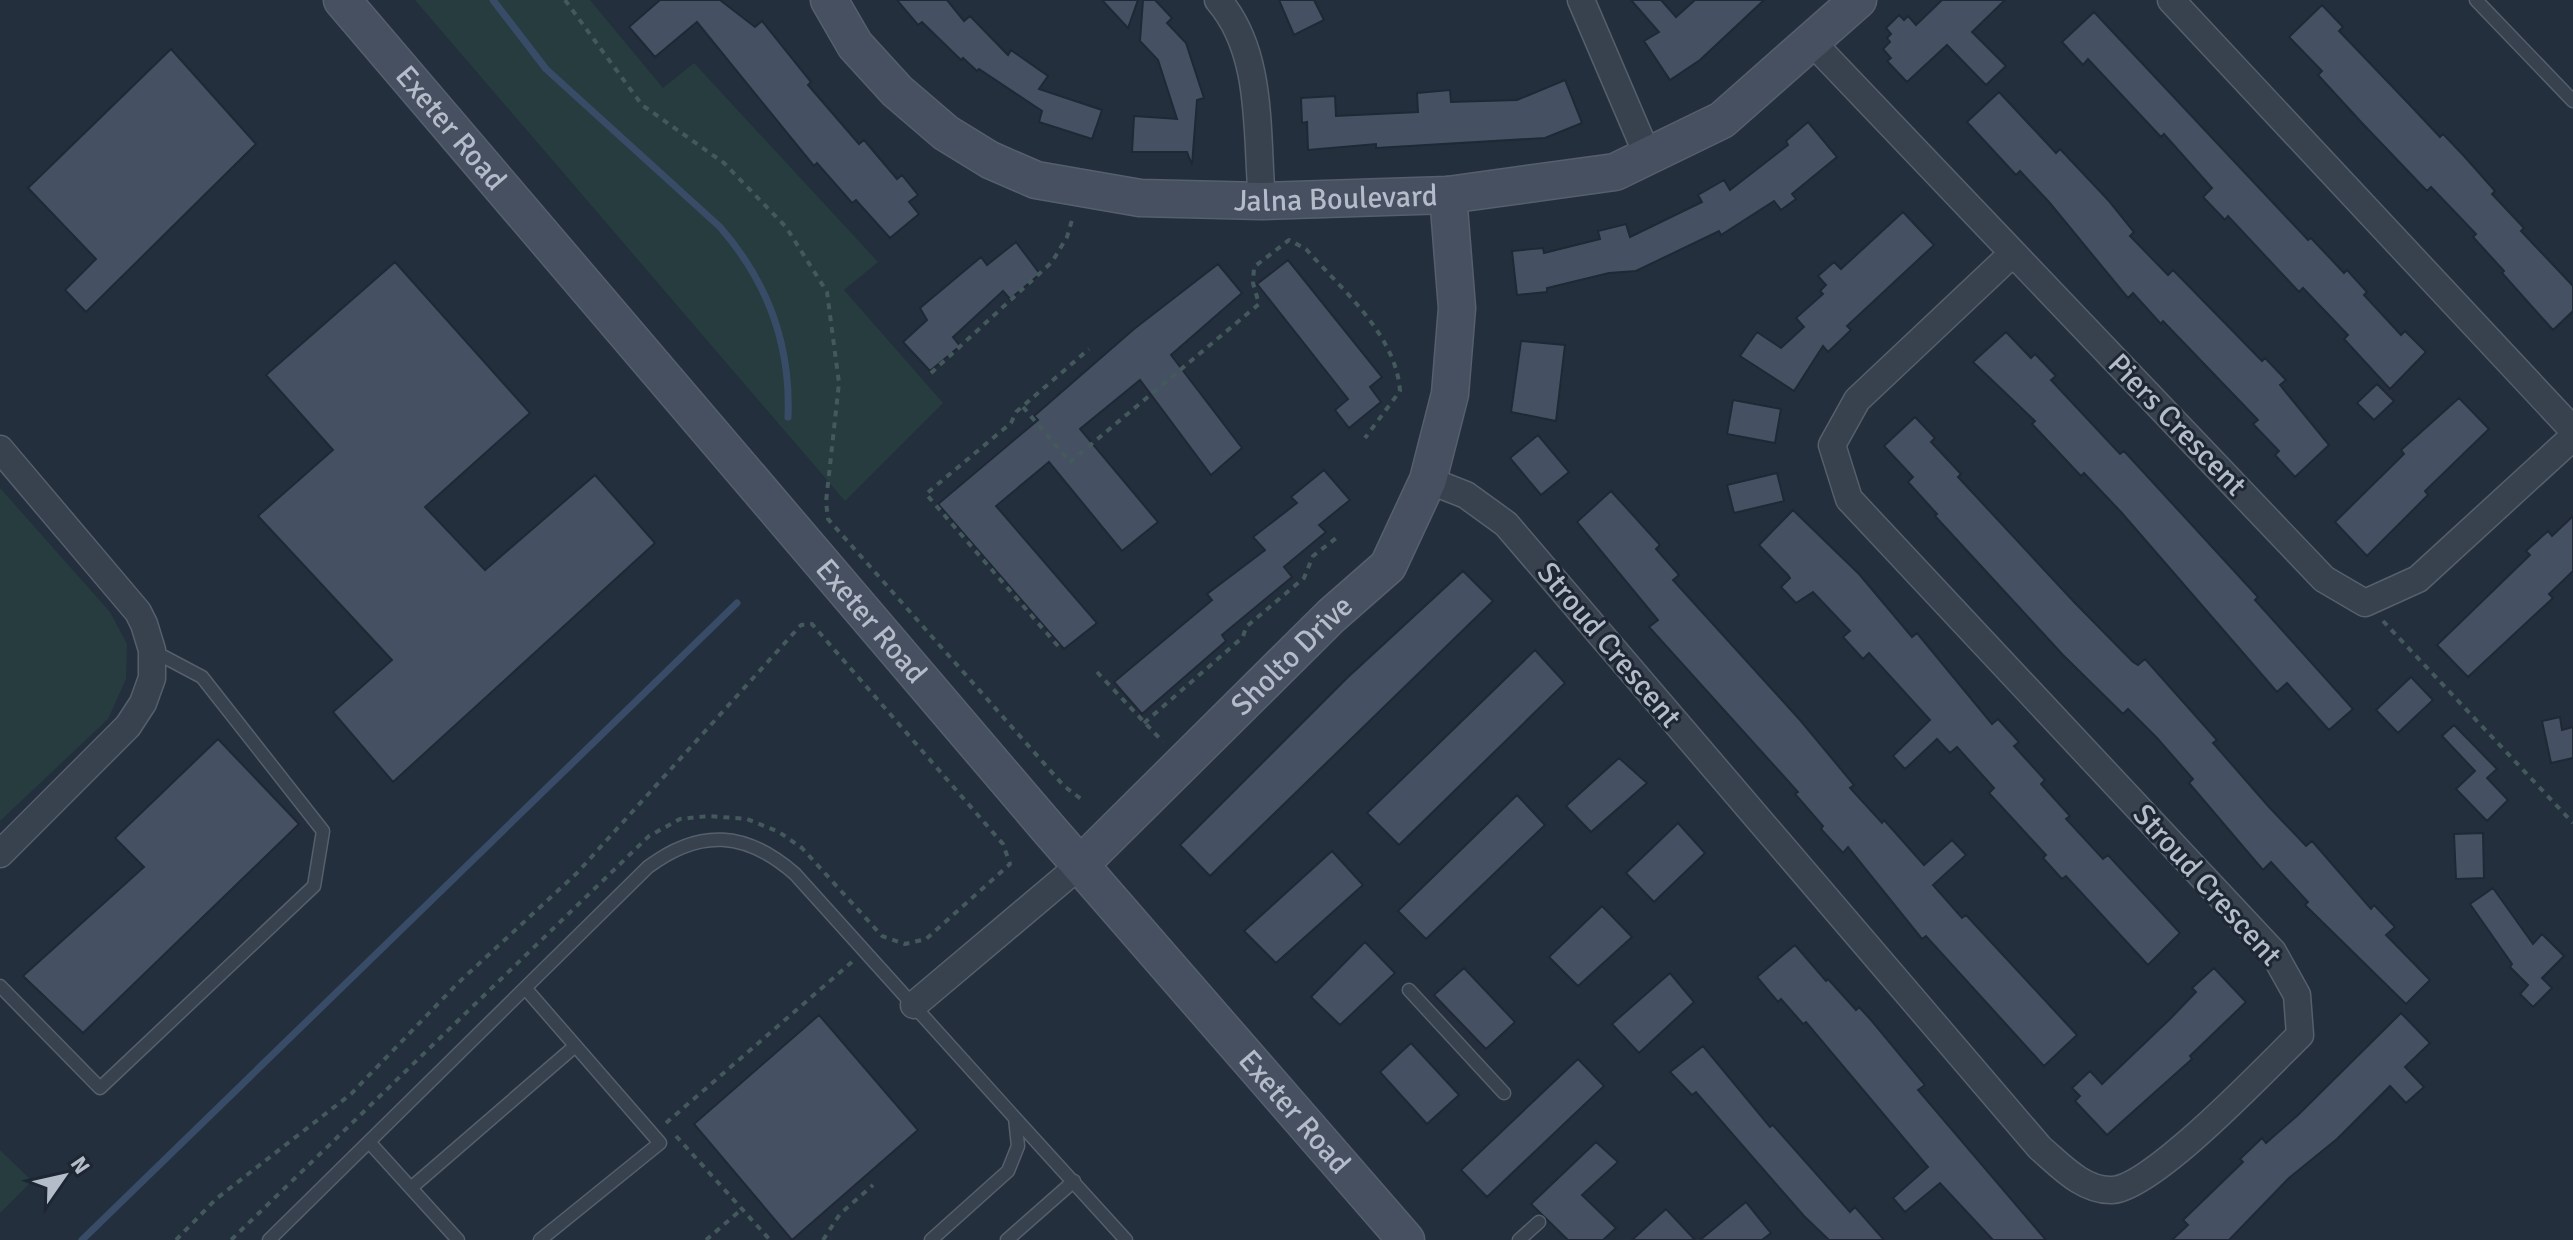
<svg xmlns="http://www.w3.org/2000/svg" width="2573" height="1240" font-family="Signika,sans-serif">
	<rect width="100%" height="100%" fill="#242f3e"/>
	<!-- green -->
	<path fill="#263c3f" d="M415 0H590L663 88 694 63 878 262 844 290 943 403 845 501Z
		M0 488 110 612 127 644 126 679 108 719 0 821Z
		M0 1150 32 1181 0 1213Z"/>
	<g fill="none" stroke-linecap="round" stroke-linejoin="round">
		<!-- stream -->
		<path stroke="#394c67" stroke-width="7" d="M493 0 546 69 720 227C767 281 791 345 788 417
			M82 1240 737 603"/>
	</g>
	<!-- building -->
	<path fill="#455162" stroke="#1f2835" stroke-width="2" d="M660 0H720L755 27 762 21 811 82 808 85 859 144 864 140 897 179 902 175 918 195 909 202 919 214 890 238 856 200 852 203 817 163 814 166 697 22 655 57 629 27Z
		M897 0H947L964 21 970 16 1008 55 1011 50 1048 76 1039 89 1102 110 1092 139 1039 122 1042 111 979 69 977 71 963 58 961 60 922 22 918 25Z
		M1102 0H1138L1128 28Z
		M1143 0H1155L1172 18 1167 23 1186 43 1204 98 1197 100 1192 165 1187 152H1132L1134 116 1177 119 1158 60 1140 41Z
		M1279 0H1314L1324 20 1294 35Z
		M1631 0H1661L1676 17 1695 0H1764L1700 60 1670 80 1644 41 1659 32Z
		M1942 0H2005L1972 32 2006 66 1986 85 1947 45 1907 82 1887 61 1891 58 1883 49 1890 42 1887 38 1891 34 1886 28 1899 15 1904 20 1908 16 1916 25Z
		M2322 5 2343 27 2339 31 2408 103 2440 137 2443 134 2464 156 2495 191 2492 194 2524 228 2521 231 2573 286V311L2553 330 2502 273 2504 271 2473 237 2476 234 2431 187 2427 191 2362 123 2318 75 2322 71 2289 37Z
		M2094 12 2308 240 2311 238 2344 273 2347 270 2367 292 2364 295 2401 335 2405 331 2426 352 2390 389 2344 339 2348 335 2303 288 2299 292 2228 216 2225 220 2203 197 2212 188 2164 134 2161 137 2088 59 2083 65 2062 42Z
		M171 49 256 144 86 312 65 290 96 259 28 188Z
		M1565 80 1582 123 1545 138 1376 148V144L1308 150 1307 122 1302 123 1301 98 1335 96 1336 116 1418 112 1417 93 1450 90 1451 102 1517 100Z
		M1999 92 2056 153 2060 149 2109 201 2134 232 2130 236 2168 275 2173 270 2262 361 2265 358 2286 380 2280 385 2329 445 2295 477 2275 455 2279 451 2253 424 2258 420 2163 321 2161 324 2133 293 2128 298 2049 202 2020 171 2016 175 1967 122Z
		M1808 122 1837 157 1792 194 1796 199 1781 210 1774 201 1721 235 1719 231 1636 271 1609 273 1547 288V292L1517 295 1512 251 1543 248 1544 253 1600 239 1598 231 1626 224 1630 237 1702 202 1698 195 1724 180 1730 190 1788 145 1786 141Z
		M1903 212 1934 245 1847 326 1851 330 1828 352 1823 346 1794 391 1740 356 1757 332 1781 348 1804 327 1796 318 1823 294 1820 291 1826 285 1818 276 1834 262 1841 269Z
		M1016 242 1040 274 1010 299 1003 291 953 337 960 346 930 371 903 342 927 320 920 308 981 257 987 265Z
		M1288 260 1382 377 1370 387 1381 402 1349 428 1335 410 1348 399 1257 284Z
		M395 262 530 413 425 507 485 570 595 475 655 543 393 782 333 712 392 660 258 516 333 450 266 375Z
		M1218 264 1242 293 1171 355 1242 448 1211 475 1140 380 1080 429 1158 522 1122 551 1049 462 996 506 1097 623 1064 649 938 504 1038 420 1034 416 1134 329Z
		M2006 332 2031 358 2035 354 2056 376 2051 380 2120 454 2124 451 2258 597 2255 600 2353 709 2329 730 2287 683 2277 692 2121 512 2084 473 2081 476 2032 424 2035 421 1973 362Z
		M1521 341 1565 345 1556 421 1511 412Z
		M2377 384 2394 401 2374 420 2357 403Z
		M2459 398 2489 429 2425 491 2428 495 2367 556 2335 522 2404 454 2401 450Z
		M1733 400 1781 409 1775 443 1727 434Z
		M1915 417 1935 438 1931 442 1961 474 1958 477 2075 603 2133 662 2138 665 2145 659 2217 740 2213 743 2269 807 2306 846 2312 841 2371 909 2374 905 2395 927 2386 935 2430 980 2406 1004 2305 905 2308 902 2271 862 2263 870 2189 783 2193 779 2157 738 2128 709 2123 714 2063 655 1935 516 1937 514 1908 482 1913 477 1884 446Z
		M1538 435 1569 472 1541 495 1510 458Z
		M1324 470 1350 500 1319 525 1326 532 1284 567 1292 577 1222 635 1226 641 1142 714 1114 682 1212 600 1207 594 1265 550 1253 537 1297 503 1291 497Z
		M1777 473 1784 501 1734 513 1727 485Z
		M1611 491 1660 545 1656 549 1679 575 1673 580 1800 720 1854 785 1850 788 1882 823 1884 820 1924 865 1952 840 1966 855 1933 885 1962 918 1966 915 2077 1035 2044 1066 1926 936 1922 939 1848 847 1843 853 1821 829 1823 826 1795 794 1798 792 1649 627 1658 620 1577 522Z
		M1793 510 1859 574 1912 637 1917 633 1992 724 1998 719 2019 742 2014 746 2045 780 2041 784 2070 816 2066 819 2103 859 2108 855 2180 933 2148 965 2066 876 2062 879 2043 858 2046 855 1989 793 1994 788 1957 747 1950 753 1937 739 1905 769 1893 756 1930 720 1869 653 1863 659 1843 637 1850 631 1813 592 1796 603 1781 587 1790 578 1788 575 1759 545Z
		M2573 516V571L2549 594 2553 598 2468 677 2437 645 2530 555 2526 551 2548 531 2552 536Z
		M1463 571 1493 601 1210 876 1180 845 1347 678Z
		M1535 650 1565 683 1399 845 1367 813Z
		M2411 677 2433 700 2398 733 2376 710Z
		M2560 717 2562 730 2573 727V758L2551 763 2542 721Z
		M2454 725 2497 769 2487 778 2508 800 2487 821 2456 789 2475 771 2442 736Z
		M218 739 299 824 83 1033 23 976 144 867 115 838Z
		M1619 758 1647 783 1591 832 1566 806Z
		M1517 795 1545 825 1426 939 1398 911Z
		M1678 823 1705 853 1654 902 1626 873Z
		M2483 833 2484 878 2456 879 2454 834Z
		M1332 851 1363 885 1276 963 1244 931Z
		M2493 888 2533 944 2542 934 2564 956 2542 978 2552 988 2533 1007 2520 994 2528 985 2510 967 2512 964 2470 904Z
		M1602 906 1632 937 1578 986 1549 957Z
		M1365 942 1395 973 1340 1025 1311 997Z
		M1795 945 1826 981 1828 979 1856 1010 1859 1007 1871 1020 1925 1085 1918 1090 2046 1240H1993L1940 1183 1905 1212 1893 1198 1928 1167 1806 1022 1803 1024 1781 999 1778 1002 1757 977Z
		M1464 968 1515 1022 1486 1049 1434 995Z
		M2214 968 2246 1002 2190 1056 2192 1059 2107 1135 2075 1101 2080 1096 2072 1088 2090 1071 2102 1084 2171 1018 2196 992 2192 988Z
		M1670 973 1694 1002 1639 1053 1612 1024Z
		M2401 1013 2430 1043 2405 1067 2424 1087 2406 1103 2390 1086 2337 1139 2289 1178 2229 1240H2172L2188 1225 2183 1220 2243 1162 2240 1159 2262 1138 2266 1143 2298 1115Z
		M819 1015 918 1130 792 1240 694 1124Z
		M1411 1043 1459 1095 1427 1124 1380 1072Z
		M1703 1046 1770 1127 1773 1125 1850 1212 1855 1207 1884 1240H1829L1804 1216 1696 1092 1692 1095 1670 1072Z
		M1578 1059 1604 1086 1487 1197 1461 1170Z
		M1596 1142 1618 1162 1582 1195 1616 1228 1603 1240H1568L1531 1204Z
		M1746 1202 1771 1233 1762 1240H1700Z
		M1666 1209 1695 1240H1632Z"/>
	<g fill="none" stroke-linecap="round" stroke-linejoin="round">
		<!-- lane casing -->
		<g stroke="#565f6c" stroke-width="15">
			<path id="lane" d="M2476 0 2573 101
				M0 986 100 1088 314 886 323 831 202 677 153 651
				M526 989 660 1143 540 1240
				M1409 990 1504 1093
				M1015 1118 1126 1240
				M370 1143 458 1240
				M412 1187 574 1047
				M269 1240 648 867C700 828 746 831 795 874L1015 1118 1018 1146 1008 1171 931 1240
				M1007 1240 1074 1181
				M1519 1240 1539 1222"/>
		</g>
		<!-- street casing -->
		<g stroke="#565f6c" stroke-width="29">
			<path id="street" d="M1218 0C1264 53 1256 134 1262 201
				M1581 0 1649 159
				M2171 0 2573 430
				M1812 42 2324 579 2365 603 2418 579 2573 437
				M0 449 138 612 144 624 152 650V678L143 703 128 726 0 854
				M1428 480 1466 495 1506 524 2040 1148C2060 1165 2083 1191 2112 1190 2153 1188 2266 1068 2300 1035L2297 995 2273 952 1849 499 1832 445 1857 400 2013 253
				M914 1005 1080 865"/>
		</g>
		<!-- secondary casing -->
		<g stroke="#565f6c" stroke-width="39">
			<g id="secondary">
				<path id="s1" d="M342 0 1047 827 1406 1240"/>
				<path id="s2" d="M829 0 855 45 897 91 946 133 990 160 1036 180 1140 198 1262 201 1448 195 1615 172 1722 120 1858 0"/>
				<path id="s3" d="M1080 865 1331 616 1388 566 1428 480 1450 394 1457 308 1448 195"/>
			</g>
		</g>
		<!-- path -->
		<path stroke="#44595c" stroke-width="4" stroke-dasharray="6 6" stroke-linecap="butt" d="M565 0 642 105 724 163 786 227 827 292 839 383 826 502 828 519 1064 786 1081 799
			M931 373 1052 262 1067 237 1072 220
			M1023 407 1070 462 1259 304 1253 283 1254 267 1289 240 1306 249C1341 289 1396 334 1400 391L1365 438
			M2383 621 2573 823
			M1058 646 926 494 1011 423 1016 412 1089 349
			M1097 672 1163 742
			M1144 723 1243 637 1246 627 1304 578 1313 556 1340 535
			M666 1123 853 961
			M676 1136 770 1240
			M176 1240 216 1199 351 1094 458 983 577 873 801 625 812 624 1003 844 1010 864 926 939 905 944 882 936 802 848 779 832 747 819 709 816 680 819 649 836 231 1240
			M706 1240 742 1209
			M823 1240 840 1214 873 1185"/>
		<!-- lane -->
		<use href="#lane" stroke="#38414e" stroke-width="12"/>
		<!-- street -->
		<use href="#street" stroke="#38414e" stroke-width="26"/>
		<!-- secondary -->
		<use href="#secondary" stroke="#465061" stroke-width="36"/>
	</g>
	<g text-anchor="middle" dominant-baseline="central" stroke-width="6" stroke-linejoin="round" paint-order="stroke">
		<!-- street labels -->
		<g font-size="30" fill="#b4bcc9" stroke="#1d2633">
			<text stroke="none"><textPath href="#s1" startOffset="168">Exeter Road</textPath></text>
			<text stroke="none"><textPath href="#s2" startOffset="582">Jalna Boulevard</textPath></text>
			<text transform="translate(2177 425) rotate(46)">Piers Crescent</text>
			<text stroke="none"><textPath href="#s1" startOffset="816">Exeter Road</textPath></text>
			<text transform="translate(1609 645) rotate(50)">Stroud Crescent</text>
			<text stroke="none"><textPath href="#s3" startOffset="298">Sholto Drive</textPath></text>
			<text transform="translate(2207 885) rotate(48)">Stroud Crescent</text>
			<text stroke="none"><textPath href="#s1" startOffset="1464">Exeter Road</textPath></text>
		</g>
	</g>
	<!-- north arrow -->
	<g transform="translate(64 1176) rotate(56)" stroke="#1d2633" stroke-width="6" paint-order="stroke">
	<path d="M0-6L14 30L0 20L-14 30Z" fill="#b4bcc9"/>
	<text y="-12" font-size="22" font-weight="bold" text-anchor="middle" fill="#b4bcc9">N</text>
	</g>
</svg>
